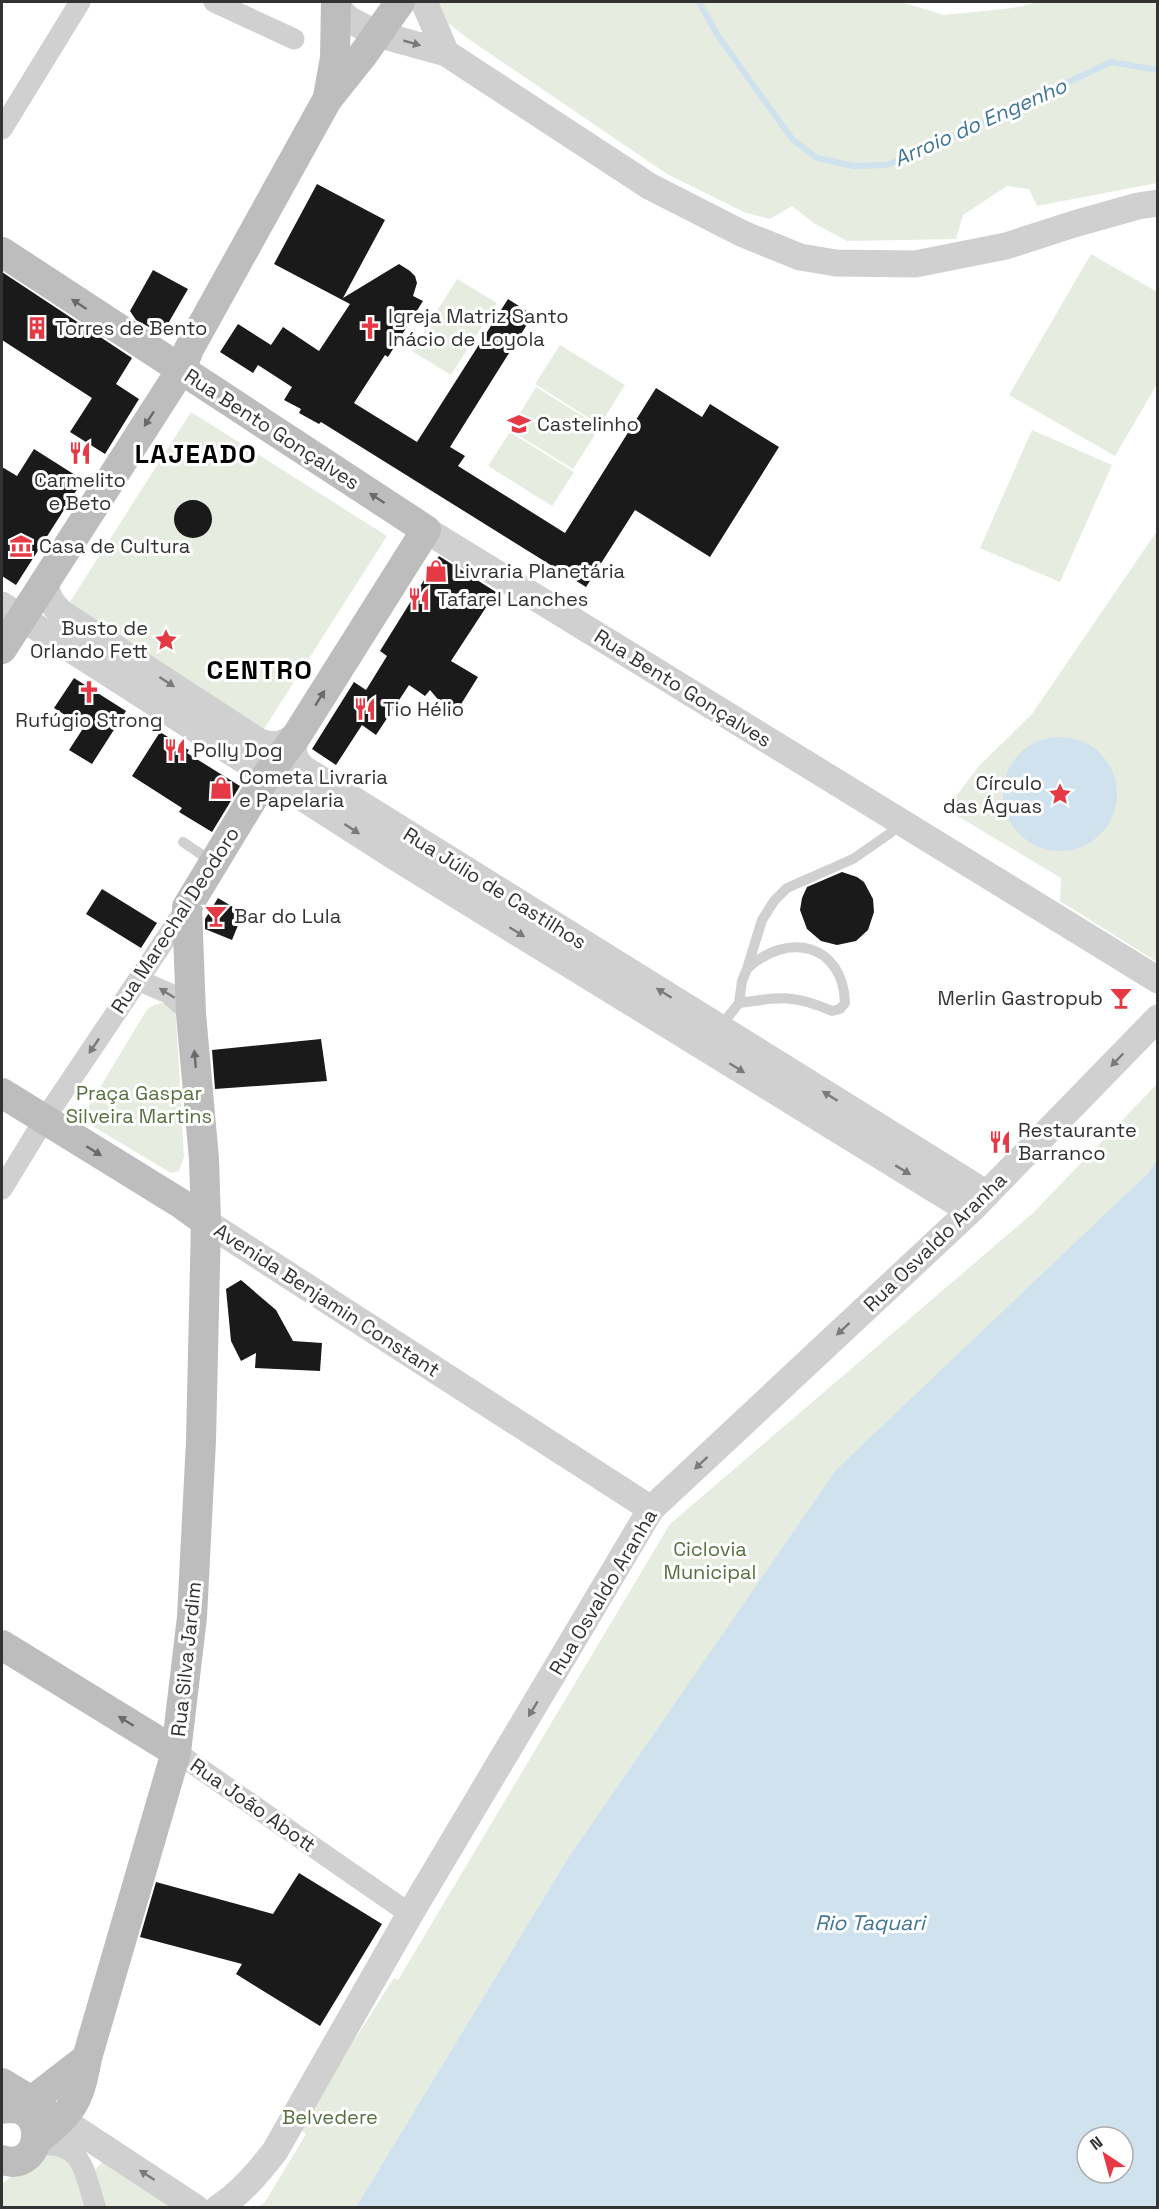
<svg xmlns="http://www.w3.org/2000/svg" width="1159" height="2209" font-family="'Space Grotesk',sans-serif">
	<rect width="100%" height="100%" fill="#fff"/>
	<!-- green -->
	<path fill="#e6ecdf" d="M439 2H901L944 15 1013 8 1039 2H1157V183L1037 206 1029 189 1007 186 963 215 956 239 847 241 815 224 792 206 770 219 746 213 667 174 470 40 439 16Z
		M1091 254 1157 292V384L1115 456 1009 395Z
		M457 279 497 303 451 375 412 351Z
		M560 345 625 385 600 425 535 384Z
		M536 387 600 427 573 469 510 430Z
		M191 412 387 536 264 729 68 605Z
		M1032 430 1112 465 1060 582 980 548Z
		M510 432 574 472 552 506 488 466Z
		M1157 531V962L1060 901 1061 878 946 809 980 765 1032 714Z
		M161 1003C168 1004 174 1010 176 1017L184 1157 179 1171 171 1173 89 1124 84 1114 146 1011 150 1007Z
		M1157 1084V1160L1148 1173 836 1471 568 1858 356 2207 258 2208 265 2202 306 2134 298 2128 394 1978 398 1980 670 1524 1033 1213Z
		M51 2146 70 2157 86 2207 2 2208V2184Z
		M104 2160 184 2207H107L95 2170Z"/>
	<!-- water -->
	<path fill="#cfe2ee" fill-rule="evenodd" d="M1003 794a57 57 0 1 1 114 0a57 57 0 1 1-114 0Z
		M1157 1160V2207H356L568 1858 836 1470 1148 1173ZM1087 2137H1123V2173H1087Z"/>
	<g fill="none" stroke-linecap="round" stroke-linejoin="round">
		<!-- stream -->
		<path stroke="#cfe2ee" stroke-width="6" d="M699 2 718 36 793 140 817 158 854 166 886 165 913 155 1111 62 1158 70"/>
	</g>
	<!-- building -->
	<path fill="#1a1a1a" d="M317 184 385 220 343 298 399 264 410 271 415 276 417 283 413 296 423 301 388 357 385 355 354 403 417 442 508 299 533 315 450 447 465 456 458 466 565 533 656 388 702 417 710 404 779 447 710 557 635 510 586 587 321 422 319 424 299 413 301 409 284 400 292 387 258 365 253 373 220 352 238 324 271 345 283 327 319 351 350 304 274 264Z
		M153 270 188 289 162 334 136 320 130 311Z
		M2 272 132 358 116 384 139 399 105 454 70 432 92 398 2 340Z
		M34 449 83 480 16 585 2 576V467L17 476Z
		M174 519a19 19 0 1 1 38 0a19 19 0 1 1-38 0Z
		M439 556 496 592 451 661 478 677 453 717 430 690 425 696 409 685 376 735 362 725 336 765 312 749 354 682 366 690 387 656 380 651Z
		M74 678 126 711 92 764 69 750 84 727 54 708Z
		M160 732 189 750 187 753 240 786 212 832 179 812 182 808 132 776Z
		M842 872 857 877 864 882 873 899 874 912 868 930 856 941 837 945 821 941 807 929 800 910 802 898 807 887Z
		M102 889 157 923 141 948 86 914Z
		M218 898 243 913 232 940 205 929V919Z
		M321 1039 327 1081 215 1089 212 1050Z
		M241 1280 276 1310 293 1341 322 1343 320 1371 255 1368 256 1353 241 1361 231 1341 226 1289Z
		M299 1873 382 1924 320 2026 236 1974 242 1964 140 1937 156 1882 273 1914Z"/>
	<g fill="none" stroke-linecap="round" stroke-linejoin="round">
		<!-- service -->
		<path stroke="#d0d0d0" stroke-width="10" d="M183 842 211 861
			M739 1003C779 997 794 994 832 1011L840 1009 845 1003C843 943 787 931 747 969
			M720 1027 739 1003 742 981 747 969 762 920 774 901 787 888 853 859 889 834 901 823"/>
		<!-- minor -->
		<path stroke="#d0d0d0" stroke-width="21" d="M214 2 294 39
			M2 129 80 2
			M138 980 168 993 191 1014
			M2 1189 44 1120 187 907
			M176 1752 410 1914
			M35 2145C84 2140 83 2170 96 2208"/>
		<!-- tertiary -->
		<path stroke="#d0d0d0" stroke-width="27" d="M424 2 446 53
			M336 6 348 19 377 34 446 53 649 186 743 234 800 257 836 263 915 264 1006 246 1074 224 1138 206 1158 203
			M426 530 1158 980
			M45 581C47 597 51 604 63 614L258 741C274 748 283 745 297 735
			M2 605 395 857 970 1211
			M297 735C291 749 292 759 304 769L987 1194
			M206 1222 651 1509
			M62 2120 196 2208
			M218 2208C241 2193 258 2173 275 2151L410 1914 651 1509 970 1211 1158 1018"/>
		<!-- secondary -->
		<path stroke="#bdbdbd" stroke-width="30" d="M328 97 335 58 336 2
			M2 252 426 530 297 735 267 775 187 907 191 1014 204 1159 206 1222 201 1441 192 1617 176 1752 87 2058C79 2103 72 2112 37 2140
			M2 649 181 370 189 349 327 100 362 56 400 2
			M2 1093 180 1203 206 1222
			M2 1645 176 1752
			M2 2083 42 2107
			M2 2109C50 2098 45 2174 2 2160
			M21 2109 87 2058"/>
	</g>
	<!-- one-way arrows -->
	<defs><path id="oneway-solid" d="M-6-.8H1V-3.2L6.5 0L1 3.2V.8H-6Z" transform="scale(1.5)"/></defs>
	<g fill="#7a7a7a">
		<use href="#oneway-solid" transform="translate(412 43) rotate(16)"/>
		<use href="#oneway-solid" transform="translate(167 682) rotate(33)"/>
		<use href="#oneway-solid" transform="translate(352 829) rotate(33)"/>
		<use href="#oneway-solid" transform="translate(517 932) rotate(32)"/>
		<use href="#oneway-solid" transform="translate(167 993) rotate(-148)"/>
		<use href="#oneway-solid" transform="translate(664 993) rotate(-148)"/>
		<use href="#oneway-solid" transform="translate(94 1046) rotate(124)"/>
		<use href="#oneway-solid" transform="translate(1117 1060) rotate(134)"/>
		<use href="#oneway-solid" transform="translate(737 1068) rotate(32)"/>
		<use href="#oneway-solid" transform="translate(830 1096) rotate(-148)"/>
		<use href="#oneway-solid" transform="translate(903 1170) rotate(31)"/>
		<use href="#oneway-solid" transform="translate(843 1329) rotate(137)"/>
		<use href="#oneway-solid" transform="translate(701 1463) rotate(137)"/>
		<use href="#oneway-solid" transform="translate(533 1709) rotate(121)"/>
		<use href="#oneway-solid" transform="translate(147 2175) rotate(-147)"/>
	</g>
	<g fill="#6a6a6a">
		<use href="#oneway-solid" transform="translate(79 304) rotate(-147)"/>
		<use href="#oneway-solid" transform="translate(149 419) rotate(123)"/>
		<use href="#oneway-solid" transform="translate(377 498) rotate(-147)"/>
		<use href="#oneway-solid" transform="translate(320 698) rotate(-58)"/>
		<use href="#oneway-solid" transform="translate(195 1059) rotate(-95)"/>
		<use href="#oneway-solid" transform="translate(94 1151) rotate(32)"/>
		<use href="#oneway-solid" transform="translate(126 1721) rotate(-148)"/>
	</g>
	<!-- icons -->
	<defs>
		<g id="building-bare" transform="scale(1.8)"><path d="M-4-6H4V6H1V3H-1V6H-4ZM-2.5-4.3h1.7v1.8h-1.7ZM.8-4.3h1.7v1.8H.8ZM-2.5-1h1.7V.8h-1.7ZM.8-1h1.7V.8H.8Z" fill="#e63946" stroke="#fff" stroke-width="2.5" paint-order="stroke"/></g>
		<g id="church-bare" transform="scale(1.8)"><path d="M-1.2-6h2.4v3.5h3.3v2.4h-3.3V6h-2.4V-.1h-3.3v-2.4h3.3Z" fill="#e63946" stroke="#fff" stroke-width="2.5" paint-order="stroke"/></g>
		<g id="school-bare" transform="scale(1.8)"><path d="M0-5L7-2L0 1L-7-2ZM-4 1L0 2.5L4 1V4Q0 6-4 4Z" fill="#e63946" stroke="#fff" stroke-width="2.5" paint-order="stroke"/></g>
		<g id="restaurant-bare" transform="scale(1.8)"><path d="M-5-6h1v4h1v-4h1v4h1v-4h1v5L-1.5 .5V6h-2V.5L-5-1ZM5-6V6H3V1.5H1.5Q1.5-4 5-6Z" fill="#e63946" stroke="#fff" stroke-width="2.5" paint-order="stroke"/></g>
		<g id="museum-bare" transform="scale(1.8)"><path d="M0-6L6-3V-2H-6V-3ZM-5-1h2V3h-2ZM-1-1h2V3h-2ZM3-1h2V3H3ZM-6 4H6V6H-6Z" fill="#e63946" stroke="#fff" stroke-width="2.5" paint-order="stroke"/></g>
		<g id="shop-bare" transform="scale(1.8)"><path d="M-5-2.5h2.3a2.7 3.5 0 0 1 5.4 0H5L5.5 6h-11ZM-1.5-2.5h3a1.5 2.3 0 0 0-3 0Z" fill="#e63946" stroke="#fff" stroke-width="2.5" paint-order="stroke"/></g>
		<g id="sight-bare" transform="scale(1.8)"><path d="M0-6L1.8-2.2L6-1.7L2.9 1.2L3.7 5.4L0 3.3L-3.7 5.4L-2.9 1.2L-6-1.7L-1.8-2.2Z" fill="#e63946" stroke="#fff" stroke-width="2.5" paint-order="stroke"/></g>
		<g id="bar-bare" transform="scale(1.8)"><path d="M-6-5H6L.8 .8V4.5H3.5V6h-7V4.5H-.8V.8Z" fill="#e63946" stroke="#fff" stroke-width="2.5" paint-order="stroke"/></g>
	</defs>
	<g fill-rule="evenodd">
		<use href="#building-bare" x="37" y="328"/>
		<use href="#church-bare" x="370" y="328"/>
		<use href="#school-bare" x="519" y="424"/>
		<use href="#restaurant-bare" x="80" y="453"/>
		<use href="#museum-bare" x="21" y="546"/>
		<use href="#shop-bare" x="436" y="571"/>
		<use href="#restaurant-bare" x="419" y="599"/>
		<use href="#sight-bare" x="166" y="640"/>
		<use href="#church-bare" x="89" y="692"/>
		<use href="#restaurant-bare" x="365" y="709"/>
		<use href="#restaurant-bare" x="175" y="750"/>
		<use href="#shop-bare" x="221" y="788"/>
		<use href="#sight-bare" x="1060" y="794"/>
		<use href="#bar-bare" x="216" y="916"/>
		<use href="#bar-bare" x="1121" y="998"/>
		<use href="#restaurant-bare" x="1000" y="1142"/>
	</g>
	<g text-anchor="middle" dominant-baseline="central" stroke-width="6" stroke-linejoin="round" paint-order="stroke">
		<!-- poi labels -->
		<g font-size="20" fill="#333" stroke="#fff" text-anchor="start">
			<text x="388" y="316">Igreja Matriz Santo<tspan x="388" dy="23">Inácio de Loyola</tspan></text>
			<text x="55" y="328">Torres de Bento</text>
			<text x="537" y="424">Castelinho</text>
			<text x="80" y="480" text-anchor="middle">Carmelito<tspan x="80" dy="23">e Beto</tspan></text>
			<text x="39" y="546">Casa de Cultura</text>
			<text x="454" y="571">Livraria Planetária</text>
			<text x="437" y="599">Tafarel Lanches</text>
			<text x="148" y="628" text-anchor="end">Busto de<tspan x="148" dy="23">Orlando Fett</tspan></text>
			<text x="383" y="709">Tio Hélio</text>
			<text x="89" y="720" text-anchor="middle">Rufúgio Strong</text>
			<text x="193" y="750">Polly Dog</text>
			<text x="239" y="777">Cometa Livraria<tspan x="239" dy="23">e Papelaria</tspan></text>
			<text x="1042" y="783" text-anchor="end">Círculo<tspan x="1042" dy="23">das Águas</tspan></text>
			<text x="234" y="916">Bar do Lula</text>
			<text x="1103" y="998" text-anchor="end">Merlin Gastropub</text>
			<text x="1018" y="1130">Restaurante<tspan x="1018" dy="23">Barranco</tspan></text>
		</g>
		<!-- street labels -->
		<g font-size="20" fill="#333" stroke="#fff">
			<text transform="translate(272 429) rotate(33)">Rua Bento Gonçalves</text>
			<text transform="translate(683 688) rotate(32)">Rua Bento Gonçalves</text>
			<text transform="translate(495 888) rotate(32)">Rua Júlio de Castilhos</text>
			<text transform="translate(175 920) rotate(-57)">Rua Marechal Deodoro</text>
			<text transform="translate(935 1242) rotate(-44)">Rua Osvaldo Aranha</text>
			<text transform="translate(327 1300) rotate(33)">Avenida Benjamin Constant</text>
			<text transform="translate(603 1592) rotate(-59)">Rua Osvaldo Aranha</text>
			<text transform="translate(186 1659) rotate(-84)">Rua Silva Jardim</text>
			<text transform="translate(253 1805) rotate(35)">Rua João Abott</text>
		</g>
		<!-- park labels -->
		<g font-size="20" fill="#56703f" stroke="#fff">
			<text x="139" y="1093">Praça Gaspar<tspan x="139" dy="23">Silveira Martins</tspan></text>
			<text x="710" y="1549">Ciclovia<tspan x="710" dy="23">Municipal</tspan></text>
			<text x="330" y="2117">Belvedere</text>
		</g>
		<!-- water labels -->
		<g font-size="21" font-style="italic" fill="#3f7597" stroke="#fff">
			<text transform="translate(980 122) rotate(-24)">Arroio do Engenho</text>
			<text x="870" y="1922">Rio Taquari</text>
		</g>
		<!-- district labels -->
		<g font-size="26" font-weight="bold" letter-spacing="1.5" fill="#000" stroke="#fff">
			<text x="196" y="454">LAJEADO</text>
			<text x="260" y="670">CENTRO</text>
		</g>
	</g>
	<!-- border -->
	<rect width="1159" height="2209" fill="none" stroke="#333333" stroke-width="6"/>
	<!-- north arrow -->
	<g transform="translate(1105 2155) rotate(324)"><circle r="28" fill="#ffffff" stroke="#adadad" stroke-width="1.5"/>
	<path d="M0-4.5L10 22L0 15L-10 22Z" fill="#e63946"/>
	<text y="-9" font-size="16" font-weight="bold" text-anchor="middle" fill="#333333">N</text>
	</g>
</svg>
